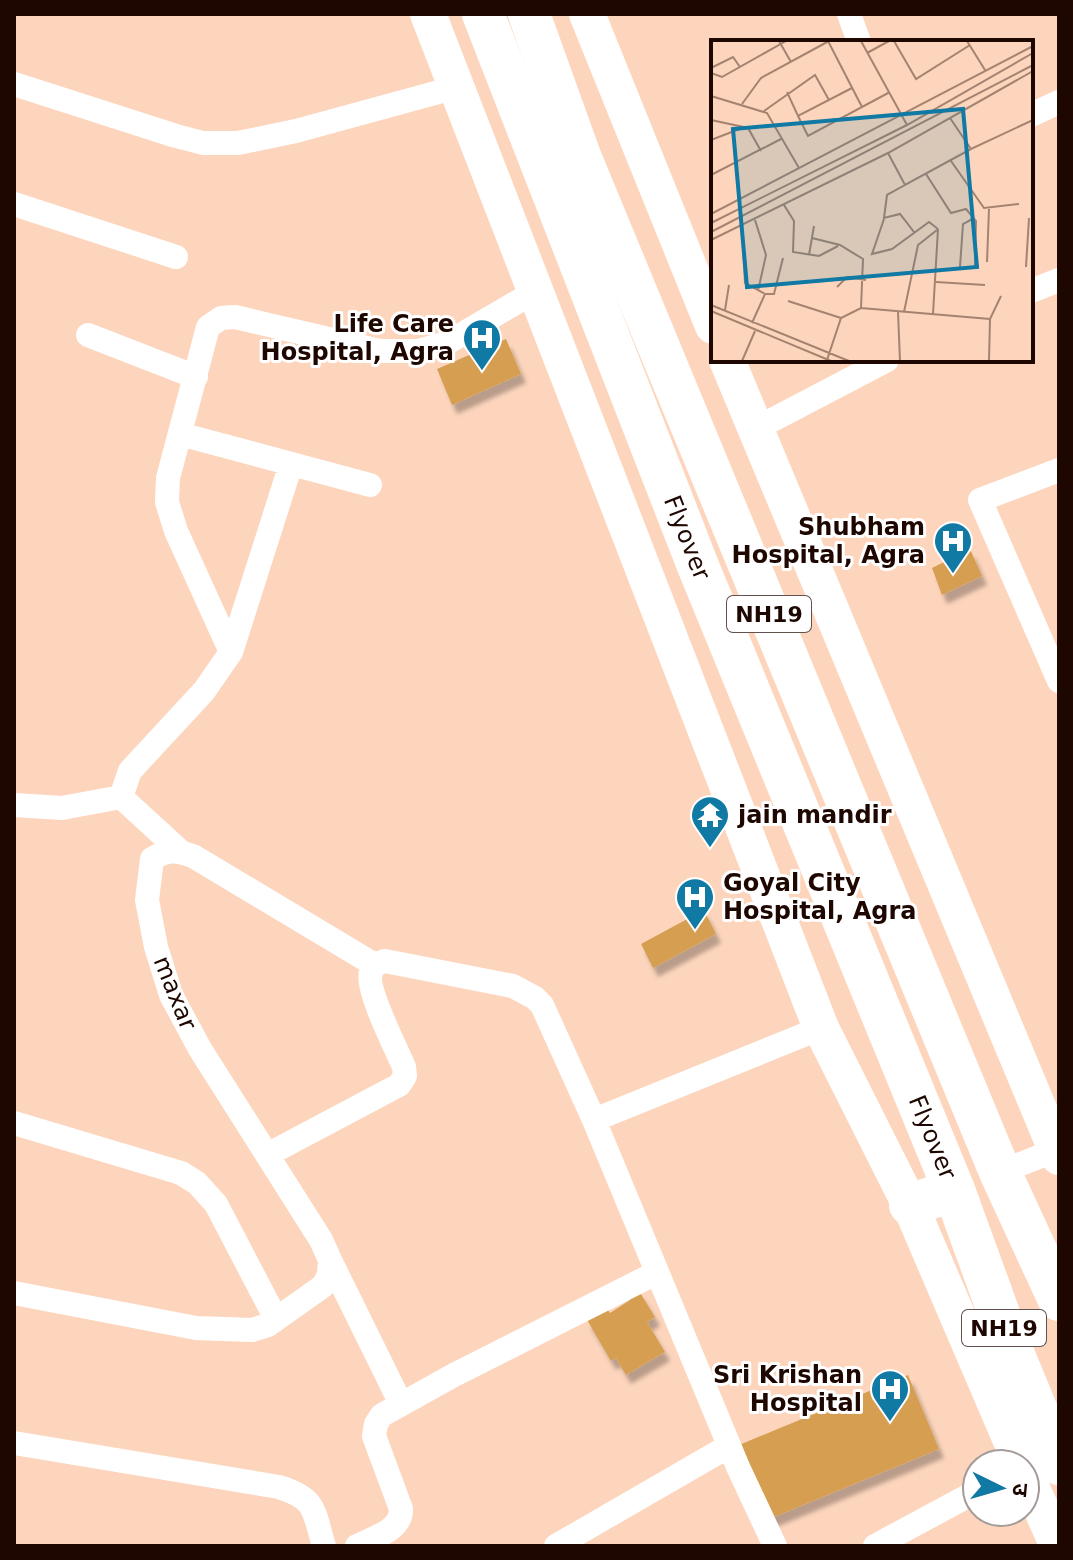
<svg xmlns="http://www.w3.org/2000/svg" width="1073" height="1560" font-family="'DejaVu Sans','Noto Sans Devanagari',sans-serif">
	<defs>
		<filter id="shadow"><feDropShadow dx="5" dy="9" stdDeviation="2" flood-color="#0004"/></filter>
	</defs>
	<rect width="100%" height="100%" fill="#fdd5bc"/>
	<!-- building -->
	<path fill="#d59e51" filter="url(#shadow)" d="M506 339 521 374 452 405 437 369Z
		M970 549 982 576 942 595 932 568Z
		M704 910 716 934 653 968 641 944Z
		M639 1291 655 1317 647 1322 665 1352 626 1375 616 1358 611 1361 586 1318 605 1306 610 1313 630 1300 629 1298Z
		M908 1375 939 1449 769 1519 739 1445Z"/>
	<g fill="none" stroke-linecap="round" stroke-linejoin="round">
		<!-- street -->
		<path stroke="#fff" stroke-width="24" d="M849 14 859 42
			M14 84 176 136 203 143H238L296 131 457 87
			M1031 115 1059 102
			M14 204 176 257
			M1031 291 1059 280
			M88 335 196 377
			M755 429 887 360
			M180 434 370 485
			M1059 470 980 500 1059 681
			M231 652 176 531 167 502 168 478 208 327 221 318 235 317 380 351H418L447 343 536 291
			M121 797 180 851
			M14 805 62 808 121 797 130 771 204 691 231 652 291 464
			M14 1123 181 1173 197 1183 216 1204 276 1319
			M267 1155 399 1085 405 1076 404 1067C396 1048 365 988 371 972 373 964 379 963 385 961L513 986 535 998 542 1005 594 1120
			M1000 1172 1059 1149
			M330 1260 401 1404
			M14 1293 196 1328 252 1330 268 1325 323 1286 329 1275 330 1260 321 1240 200 1049 171 995 156 947 147 900 152 859C168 849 176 850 193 856L375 965
			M14 1443 279 1487C317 1499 313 1510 324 1546
			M357 1546C373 1538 402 1530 401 1509L374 1436 376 1424 382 1415 454 1375 656 1273
			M556 1546 729 1446
			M775 1546 738 1467 594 1120 821 1028
			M875 1546 977 1491"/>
		<!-- primary -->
		<path stroke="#fff" stroke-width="36" d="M428 14 821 1028 910 1205 1021 1464
			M587 14 713 326
			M727 360 1059 1157
			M1025 1473 1058 1546"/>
		<!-- highway -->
		<g stroke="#fff" stroke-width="42">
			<path id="s1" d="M483 14 698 566 954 1190 1014 1355 1059 1464"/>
			<path d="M529 14 580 156 1000 1172 1059 1300"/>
			<path d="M910 1205 954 1190"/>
		</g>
	</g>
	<!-- icons -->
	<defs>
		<g id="hospital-pin" transform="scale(2)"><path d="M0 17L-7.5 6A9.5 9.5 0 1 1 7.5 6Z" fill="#1079a4" stroke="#fff"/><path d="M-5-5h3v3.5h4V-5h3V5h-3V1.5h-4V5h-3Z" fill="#fff"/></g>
		<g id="temple-pin" transform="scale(2)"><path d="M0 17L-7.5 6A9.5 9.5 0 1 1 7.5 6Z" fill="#1079a4" stroke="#fff"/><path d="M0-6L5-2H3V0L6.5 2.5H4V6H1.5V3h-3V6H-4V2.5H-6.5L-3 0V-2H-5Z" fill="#fff"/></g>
	</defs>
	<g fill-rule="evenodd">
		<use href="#hospital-pin" x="482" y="338"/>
		<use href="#hospital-pin" x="953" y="541"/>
		<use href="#temple-pin" x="710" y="815"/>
		<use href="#hospital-pin" x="695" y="897"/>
		<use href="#hospital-pin" x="890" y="1389"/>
	</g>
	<g text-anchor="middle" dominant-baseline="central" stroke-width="6" stroke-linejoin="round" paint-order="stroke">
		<!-- shield labels -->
		<g fill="#fff" stroke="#62514c" stroke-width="2">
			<rect x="727" y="596" width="84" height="36" rx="6"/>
			<rect x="962" y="1310" width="84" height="36" rx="6"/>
		</g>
		<g font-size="22" font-weight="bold" fill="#1e0700">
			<text x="769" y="614">NH19</text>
			<text x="1004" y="1328">NH19</text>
		</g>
		<!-- poi labels -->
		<g font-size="24" font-weight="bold" fill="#1e0700" stroke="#fff" text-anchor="end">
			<text x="454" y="324">Life Care<tspan x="454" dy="28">Hospital, Agra</tspan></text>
			<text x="925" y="527">Shubham<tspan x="925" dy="28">Hospital, Agra</tspan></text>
			<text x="738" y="815" text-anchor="start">jain mandir</text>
			<text x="723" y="883" text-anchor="start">Goyal City<tspan x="723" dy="28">Hospital, Agra</tspan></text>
			<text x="862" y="1375">Sri Krishan<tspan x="862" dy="28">Hospital</tspan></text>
		</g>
		<!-- street labels -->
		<g font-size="24" fill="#1e0700" stroke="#fff">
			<text stroke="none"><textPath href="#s1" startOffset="562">Flyover</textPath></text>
			<text transform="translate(175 993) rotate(68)">maxar</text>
			<text stroke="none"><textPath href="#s1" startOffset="1210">Flyover</textPath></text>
		</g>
	</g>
	<!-- overview -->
	<g transform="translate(711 40)">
		<rect width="322" height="322" fill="#fdd5bc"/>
		<path fill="none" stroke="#a48371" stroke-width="2" d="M68 1 80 22M117 1 151 67M150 1 196 85M183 1 205 39 259 5M256 1 274 30M156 13 178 1M0 28 22 17 29 27M0 33 11 37 75 1M76 52 87 76 141 48M0 56 56 73 88 128M31 64 50 38 118 1M53 71 104 35 118 60M87 76 97 96 179 52M239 78 260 109 322 80M0 80 37 88 50 111M0 100 31 88M177 113 194 145 260 109M240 121 273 168 308 164M215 134 240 173 255 169 265 181 264 227M0 135 70 99M194 145 176 155 173 178 189 174 203 192M73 165 83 181 82 212 108 216 127 206M0 174 322 6M173 179 161 214 181 209 218 182 227 189M44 180 55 215 47 251M0 183 196 85 322 13M0 192 322 25M101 198 129 205 152 219 150 268M0 200 177 113 322 31M32 206 34 243 54 254 41 283M98 215 103 186M276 222 278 169M249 227 252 184 263 178M315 227 318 178M225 242 274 245M126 247 136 237 155 240M55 254H63L72 218M77 261 130 278M0 265 138 321M14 270 18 245M0 271 120 321M187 272 189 321M193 272 207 205 226 190M222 274 227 189M116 320 130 278 150 268 279 279M31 321 44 291M278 321 279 279 290 256"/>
		<path fill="#1079a4" fill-opacity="0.15" stroke="#1079a4" stroke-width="4" d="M252 69 266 227 36 247 22 89Z"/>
		<rect width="322" height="322" fill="none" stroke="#1e0700" stroke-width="4"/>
	</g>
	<!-- border -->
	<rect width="1073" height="1560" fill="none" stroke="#1e0700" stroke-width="32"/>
	<!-- north arrow -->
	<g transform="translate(1001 1488) rotate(95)"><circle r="38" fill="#ffffff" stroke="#a59c99" stroke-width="2"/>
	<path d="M0-6L14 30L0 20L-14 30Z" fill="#1079a4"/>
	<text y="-12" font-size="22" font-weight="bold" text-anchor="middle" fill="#1e0700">उ</text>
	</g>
</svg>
